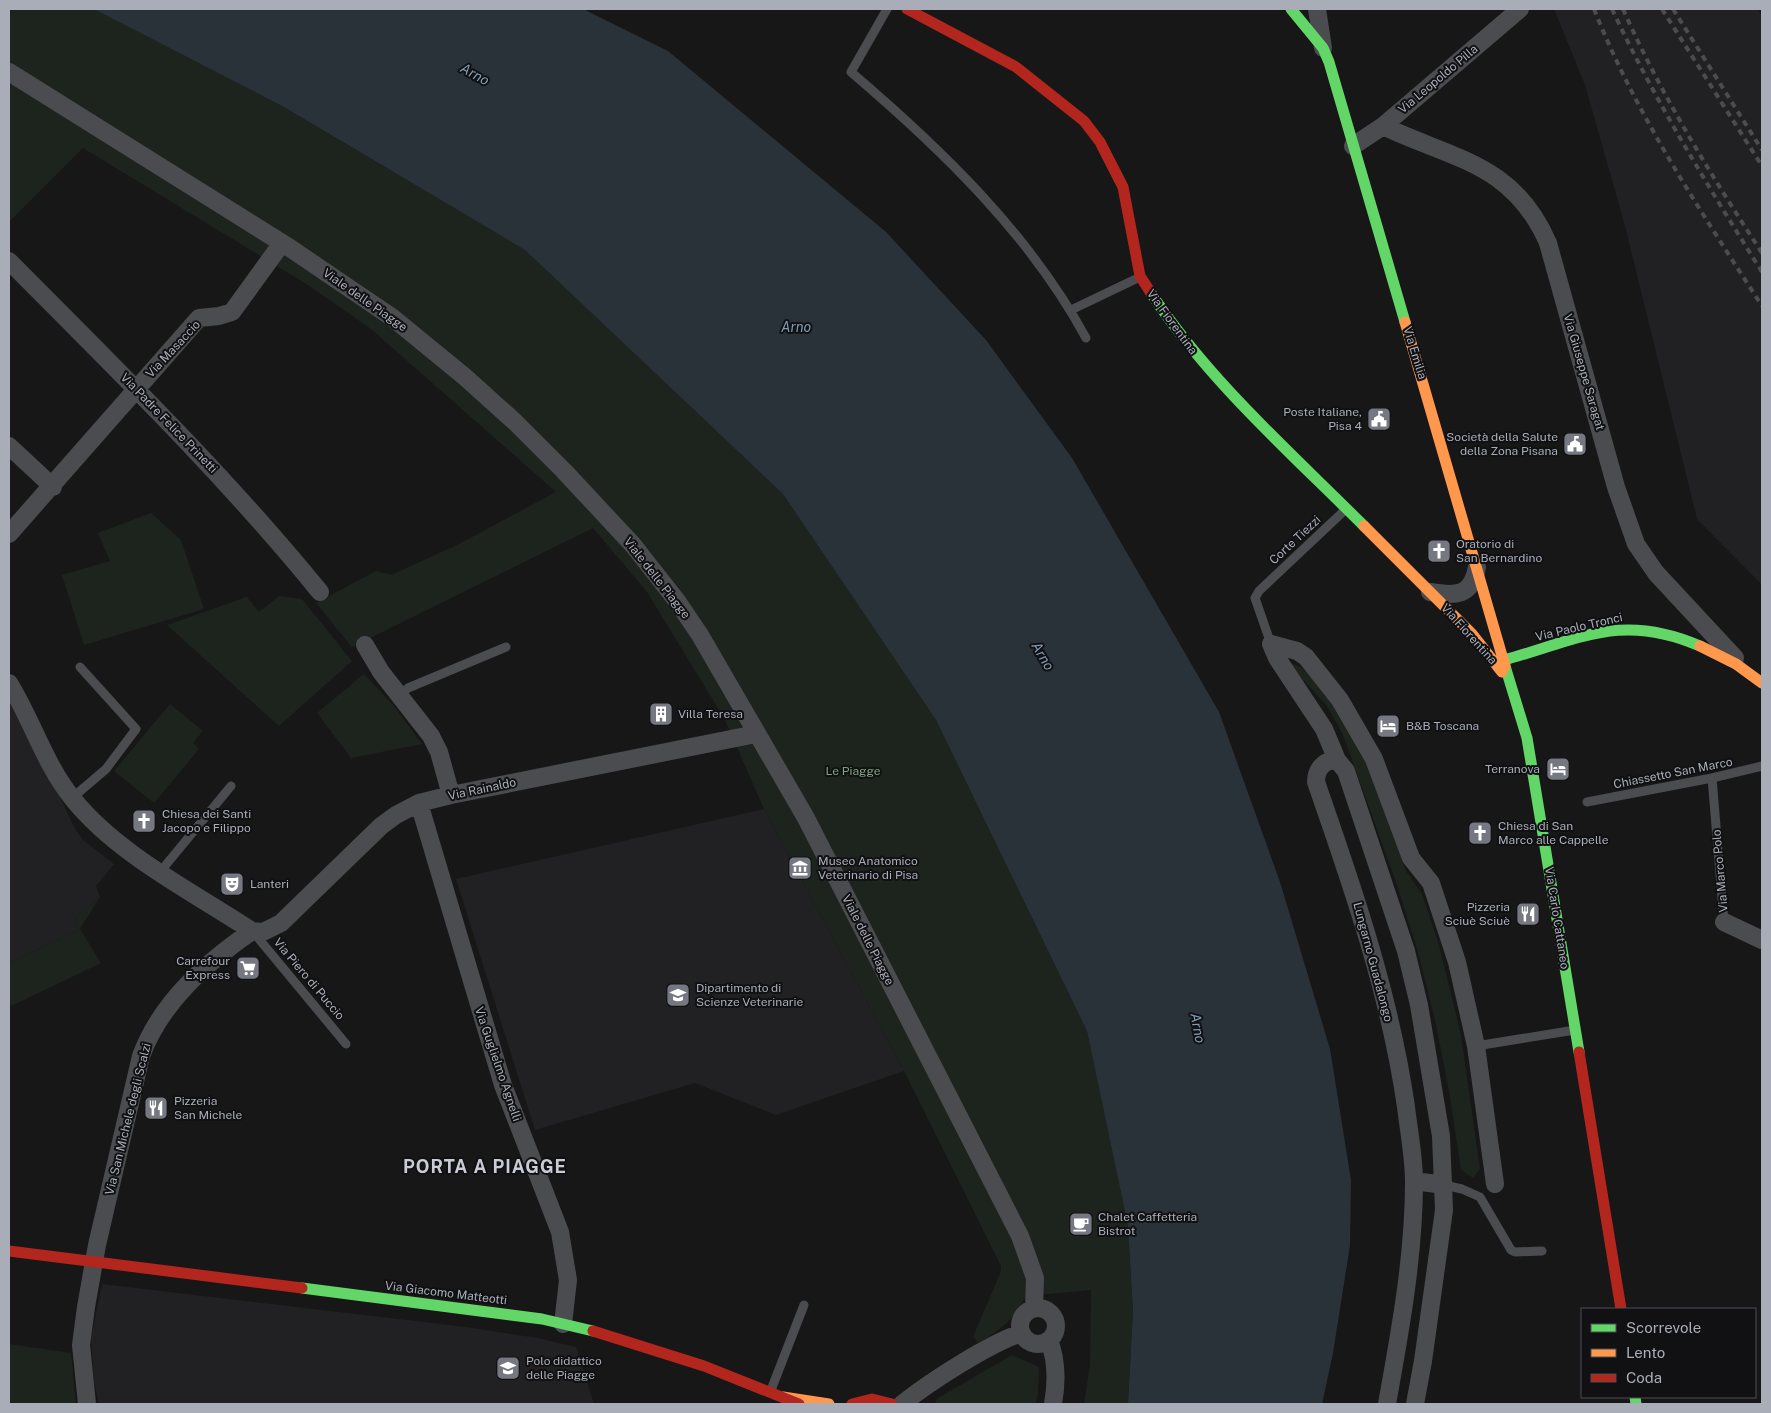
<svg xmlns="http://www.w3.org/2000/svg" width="1771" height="1413" font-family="'Public Sans',sans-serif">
	<rect width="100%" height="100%" fill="#171717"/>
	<!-- built -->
	<path fill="#212123" d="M1554 9H1758L1762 17V585L1697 519 1624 222 1585 85Z
		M9 695 33 739 74 827 83 840 114 864 96 886 100 897 75 919 79 930 9 963Z
		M764 809 904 1071 776 1115 695 1083 535 1130 456 879Z
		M102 1284 466 1327 538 1338 576 1347 594 1404H99L94 1382 91 1338Z"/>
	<!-- green -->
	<path fill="#1d241e" d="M9 9H95L284 107 525 250 783 494 936 720 1087 1031 1128 1226 1133 1311 1128 1404H1084L1090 1365 1091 1290 1026 1296C1015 1319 999 1331 978 1343L973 1337 1001 1271V1266L904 1071 764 809 724 718 647 592 593 528 352 647 316 603 376 571 391 575 459 544 556 492 371 329 308 285 83 148 9 222Z
		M151 513 181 540 204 609 84 645 62 575 110 561 98 533Z
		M279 596 302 599 352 661 279 726 167 625 247 597 259 612Z
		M1285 660 1302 668 1312 678 1345 718 1361 743 1406 871 1422 894 1439 945 1461 1035 1480 1169 1473 1178 1461 1170 1449 1091 1435 1020 1418 952 1397 885 1343 735 1327 706Z
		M364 674 394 706 422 744 351 758 317 713Z
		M170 704 203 731 193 743 199 749 154 803 114 771Z
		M100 897 80 929 101 963 9 1007V963L79 930 75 919Z
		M9 1344 71 1353 76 1404H9Z
		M1012 1355 1039 1367 1038 1395 1035 1404H934L938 1398Z"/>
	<!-- water -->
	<path fill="#2a3239" d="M94 9H583L668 51 886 232 986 340 1072 458 1219 712 1280 882 1330 1049 1351 1180 1350 1245 1333 1353 1322 1404H1128L1133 1311 1128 1226 1087 1031 936 720 783 494 525 250 284 107Z"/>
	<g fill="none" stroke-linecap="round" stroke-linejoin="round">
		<!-- lane -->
		<path stroke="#4b4c50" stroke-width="9" d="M887 9 851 72C940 148 1029 233 1086 338
			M1071 310 1140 277
			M1271 644 1255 598 1259 591 1345 510
			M399 695 408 688 506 647
			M1712 778 1724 922
			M72 798 106 769 136 729 80 667
			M1587 802 1712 778 1762 766
			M160 872 231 786
			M254 933 346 1044
			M1476 1046 1575 1030
			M1444 1185 1462 1189 1480 1197 1511 1250 1515 1252 1542 1251
			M771 1390 804 1305"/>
		<!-- street -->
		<path stroke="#4b4c50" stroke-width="18" d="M1317 9 1323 48
			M9 72 290 248 393 318 465 377 515 422 564 471 633 545 677 601 700 635 806 818 1020 1236 1035 1278 1034 1308
			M1383 126C1455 160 1513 163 1548 243L1616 487 1636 544 1656 573 1735 658
			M1353 146 1383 126 1520 9
			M9 261C116 369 224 474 320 592
			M9 446 53 487
			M9 534 199 318 219 316 232 312 282 243
			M1430 592C1455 596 1472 597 1477 567
			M1271 644 1277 658 1324 729 1337 760 1346 771 1406 951 1419 1005 1441 1136 1444 1210 1423 1361 1415 1404
			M1271 644 1297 651 1306 657 1340 700 1374 759 1411 858 1431 883 1457 962 1476 1046 1495 1184
			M365 645 381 672 431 736 439 752 451 795
			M9 683C32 720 45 765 73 799 117 854 193 892 252 931L263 932 281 923 381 826 396 815 419 803 451 795 756 734
			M1337 760C1324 760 1316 769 1316 782 1353 888 1390 995 1406 1107 1409 1132 1414 1157 1414 1182 1414 1256 1400 1332 1387 1404
			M419 803 503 1085 560 1232 568 1280 563 1324
			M1724 922 1762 940
			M1414 1181 1444 1185
			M1020 1326a18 18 0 1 1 36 0a18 18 0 1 1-36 0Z
			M1049 1340C1057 1361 1057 1382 1053 1404
			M87 1404 81 1345 86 1307 97 1245 141 1056C161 1002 206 963 252 931
			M902 1404C931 1381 987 1345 1021 1333"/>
		<!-- fast -->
		<path stroke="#63d668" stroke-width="11" d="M1291 9 1323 48 1329 62 1405 322
			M1151 293C1209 381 1290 452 1364 526
			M1504 660C1580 639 1622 612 1700 646
			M1505 666 1527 738 1579 1052
			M302 1288 542 1319 593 1331
			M1635 1397 1636 1404"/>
		<!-- slow -->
		<path stroke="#ff974d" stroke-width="11" d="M1405 322 1505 666
			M1364 526 1472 634 1502 672
			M1700 646 1736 664 1762 683
			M783 1397 829 1404"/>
		<!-- jam -->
		<path stroke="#b3261e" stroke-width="11" d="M907 9 1016 67 1084 121 1100 142 1123 187 1140 276 1151 293
			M1579 1052 1621 1309
			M9 1251 302 1288
			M593 1331 704 1366 799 1404
			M852 1404 872 1399 892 1404"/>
		<!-- rail -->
		<path stroke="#4b4c4f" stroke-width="4" stroke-dasharray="6 5" stroke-linecap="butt" d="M1594 9C1636 115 1700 210 1762 306
			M1612 9C1655 101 1708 186 1762 272
			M1623 9C1661 95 1711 175 1762 253
			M1662 9 1762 166
			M1673 9 1762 150"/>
	</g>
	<!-- icons -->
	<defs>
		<g id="civic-square" transform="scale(1.25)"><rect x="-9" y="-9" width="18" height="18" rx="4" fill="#757880" stroke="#111113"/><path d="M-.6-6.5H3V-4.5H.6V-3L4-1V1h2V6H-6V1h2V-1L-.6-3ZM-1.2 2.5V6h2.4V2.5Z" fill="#fff"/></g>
		<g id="church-square" transform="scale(1.25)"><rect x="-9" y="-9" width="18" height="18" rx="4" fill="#757880" stroke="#111113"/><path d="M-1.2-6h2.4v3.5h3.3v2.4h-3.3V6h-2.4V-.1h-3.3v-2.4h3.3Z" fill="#fff"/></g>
		<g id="building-square" transform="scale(1.25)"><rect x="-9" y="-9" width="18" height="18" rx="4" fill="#757880" stroke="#111113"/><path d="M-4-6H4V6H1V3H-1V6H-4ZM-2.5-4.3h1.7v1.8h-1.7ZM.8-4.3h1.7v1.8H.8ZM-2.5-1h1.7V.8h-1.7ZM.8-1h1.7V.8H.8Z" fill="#fff"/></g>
		<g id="hotel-square" transform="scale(1.25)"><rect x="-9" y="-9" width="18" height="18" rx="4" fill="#757880" stroke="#111113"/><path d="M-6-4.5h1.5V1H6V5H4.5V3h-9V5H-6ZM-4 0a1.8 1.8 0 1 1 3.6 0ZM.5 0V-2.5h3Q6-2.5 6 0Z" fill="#fff"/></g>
		<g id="museum-square" transform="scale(1.25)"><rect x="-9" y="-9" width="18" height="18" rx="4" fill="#757880" stroke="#111113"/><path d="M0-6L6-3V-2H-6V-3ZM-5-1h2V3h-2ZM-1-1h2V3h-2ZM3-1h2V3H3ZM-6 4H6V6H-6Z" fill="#fff"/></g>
		<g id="theatre-square" transform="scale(1.25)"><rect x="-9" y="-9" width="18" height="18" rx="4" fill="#757880" stroke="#111113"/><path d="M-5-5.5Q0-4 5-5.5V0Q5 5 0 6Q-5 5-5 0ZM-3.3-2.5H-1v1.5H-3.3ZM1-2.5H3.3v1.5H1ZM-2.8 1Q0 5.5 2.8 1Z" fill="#fff"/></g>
		<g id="restaurant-square" transform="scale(1.25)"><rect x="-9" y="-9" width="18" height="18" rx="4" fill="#757880" stroke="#111113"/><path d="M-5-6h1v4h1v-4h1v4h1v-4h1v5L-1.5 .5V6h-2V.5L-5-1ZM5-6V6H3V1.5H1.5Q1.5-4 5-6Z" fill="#fff"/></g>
		<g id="supermarket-square" transform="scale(1.25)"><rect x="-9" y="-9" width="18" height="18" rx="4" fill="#757880" stroke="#111113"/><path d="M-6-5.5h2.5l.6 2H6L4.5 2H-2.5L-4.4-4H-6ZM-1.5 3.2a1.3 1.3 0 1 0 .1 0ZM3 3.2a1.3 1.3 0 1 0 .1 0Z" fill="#fff"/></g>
		<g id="university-square" transform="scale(1.25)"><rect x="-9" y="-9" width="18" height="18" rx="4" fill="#757880" stroke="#111113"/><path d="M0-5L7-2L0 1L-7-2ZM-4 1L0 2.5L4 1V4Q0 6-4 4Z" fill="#fff"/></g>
		<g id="cafe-square" transform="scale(1.25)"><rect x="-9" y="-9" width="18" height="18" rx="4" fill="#757880" stroke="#111113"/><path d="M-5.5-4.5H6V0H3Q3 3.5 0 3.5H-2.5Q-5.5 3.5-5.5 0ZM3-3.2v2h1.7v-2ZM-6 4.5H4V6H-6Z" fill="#fff"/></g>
	</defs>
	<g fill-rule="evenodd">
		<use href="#civic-square" x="1379" y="419"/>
		<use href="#civic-square" x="1575" y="444"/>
		<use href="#church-square" x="1439" y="551"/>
		<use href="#building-square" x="661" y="714"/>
		<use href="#hotel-square" x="1388" y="726"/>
		<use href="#hotel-square" x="1558" y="769"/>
		<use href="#church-square" x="144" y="821"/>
		<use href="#church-square" x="1480" y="833"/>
		<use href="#museum-square" x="800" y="868"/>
		<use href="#theatre-square" x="232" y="884"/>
		<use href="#restaurant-square" x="1528" y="914"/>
		<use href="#supermarket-square" x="248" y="968"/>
		<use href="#university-square" x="678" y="995"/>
		<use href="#restaurant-square" x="156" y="1108"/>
		<use href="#cafe-square" x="1081" y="1224"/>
		<use href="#university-square" x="508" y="1368"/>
	</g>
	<g text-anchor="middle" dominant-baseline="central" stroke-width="4" stroke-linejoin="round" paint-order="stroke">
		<!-- street labels -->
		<g font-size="12" fill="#a8adb8" stroke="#111113">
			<text transform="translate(1438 79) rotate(-40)">Via Leopoldo Pilla</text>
			<text transform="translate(365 300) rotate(35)">Viale delle Piagge</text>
			<text transform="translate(1172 322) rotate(54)">Via Fiorentina</text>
			<text transform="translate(173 349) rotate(-47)">Via Masaccio</text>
			<text transform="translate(1415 353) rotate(73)">Via Emilia</text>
			<text transform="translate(1584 372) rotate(74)">Via Giuseppe Saragat</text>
			<text transform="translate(169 423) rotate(46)">Via Padre Felice Prinetti</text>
			<text transform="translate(1295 540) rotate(-43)">Corte Tiezzi</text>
			<text transform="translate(657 578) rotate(52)">Viale delle Piagge</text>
			<text transform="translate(1579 627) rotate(-13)">Via Paolo Tronci</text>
			<text transform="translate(1469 634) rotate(48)">Via Fiorentina</text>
			<text transform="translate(1673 773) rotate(-11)">Chiassetto San Marco</text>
			<text transform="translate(482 789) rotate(-12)">Via Rainaldo</text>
			<text transform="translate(1720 871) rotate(-95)">Via Marco Polo</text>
			<text transform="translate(1557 918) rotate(81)">Via Carlo Cattaneo</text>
			<text transform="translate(868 940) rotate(63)">Viale delle Piagge</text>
			<text transform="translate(1373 962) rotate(75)">Lungarno Guadalongo</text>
			<text transform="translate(309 979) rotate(50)">Via Piero di Puccio</text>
			<text transform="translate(498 1064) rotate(71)">Via Guglielmo Agnelli</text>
			<text transform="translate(128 1119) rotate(-76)">Via San Michele degli Scalzi</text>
			<text transform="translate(446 1293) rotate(7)">Via Giacomo Matteotti</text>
		</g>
		<!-- poi labels -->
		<g font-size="12" fill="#a8adb8" stroke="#111113" text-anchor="start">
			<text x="1362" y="412" text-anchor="end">Poste Italiane,<tspan x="1362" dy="14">Pisa 4</tspan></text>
			<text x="1558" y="437" text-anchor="end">Società della Salute<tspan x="1558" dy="14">della Zona Pisana</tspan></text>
			<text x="1456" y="544">Oratorio di<tspan x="1456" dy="14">San Bernardino</tspan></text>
			<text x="678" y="714">Villa Teresa</text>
			<text x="1406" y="726">B&amp;B Toscana</text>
			<text x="1540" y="769" text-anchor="end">Terranova</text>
			<text x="162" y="814">Chiesa dei Santi<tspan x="162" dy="14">Jacopo e Filippo</tspan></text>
			<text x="1498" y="826">Chiesa di San<tspan x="1498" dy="14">Marco alle Cappelle</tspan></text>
			<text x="818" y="861">Museo Anatomico<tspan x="818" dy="14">Veterinario di Pisa</tspan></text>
			<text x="250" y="884">Lanteri</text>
			<text x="1510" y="907" text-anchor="end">Pizzeria<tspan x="1510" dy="14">Sciuè Sciuè</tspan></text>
			<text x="230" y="961" text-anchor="end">Carrefour<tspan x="230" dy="14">Express</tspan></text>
			<text x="696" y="988">Dipartimento di<tspan x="696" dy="14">Scienze Veterinarie</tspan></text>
			<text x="174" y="1101">Pizzeria<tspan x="174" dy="14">San Michele</tspan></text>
			<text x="1098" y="1217">Chalet Caffetteria<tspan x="1098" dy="14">Bistrot</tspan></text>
			<text x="526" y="1361">Polo didattico<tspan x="526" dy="14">delle Piagge</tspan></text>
		</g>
		<!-- park labels -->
		<g font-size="12" fill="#7fa381" stroke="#111113">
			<text x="853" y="771">Le Piagge</text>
		</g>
		<!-- water labels -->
		<g font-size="14" font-style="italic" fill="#7f9bb3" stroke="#111113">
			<text transform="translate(475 74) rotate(29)">Arno</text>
			<text x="796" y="327">Arno</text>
			<text transform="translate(1043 656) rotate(59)">Arno</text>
			<text transform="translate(1198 1028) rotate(79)">Arno</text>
		</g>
		<!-- district labels -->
		<g font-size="18" font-weight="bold" letter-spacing="1" fill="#c9ccd4" stroke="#111113">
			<text x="485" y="1166">PORTA A PIAGGE</text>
		</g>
	</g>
	<!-- border -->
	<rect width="1771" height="1413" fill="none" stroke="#a8adb8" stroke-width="20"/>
	<!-- legend -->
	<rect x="1581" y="1308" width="175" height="90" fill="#111113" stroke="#4d4f55"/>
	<rect x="1591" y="1324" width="25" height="8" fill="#63d668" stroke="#4d4f55"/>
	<text x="1626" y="1333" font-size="15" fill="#a8adb8">Scorrevole</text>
	<rect x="1591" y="1349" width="25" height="8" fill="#ff974d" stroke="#4d4f55"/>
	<text x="1626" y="1358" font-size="15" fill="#a8adb8">Lento</text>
	<rect x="1591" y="1374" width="25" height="8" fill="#b3261e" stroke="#4d4f55"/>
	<text x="1626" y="1383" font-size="15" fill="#a8adb8">Coda</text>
</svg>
